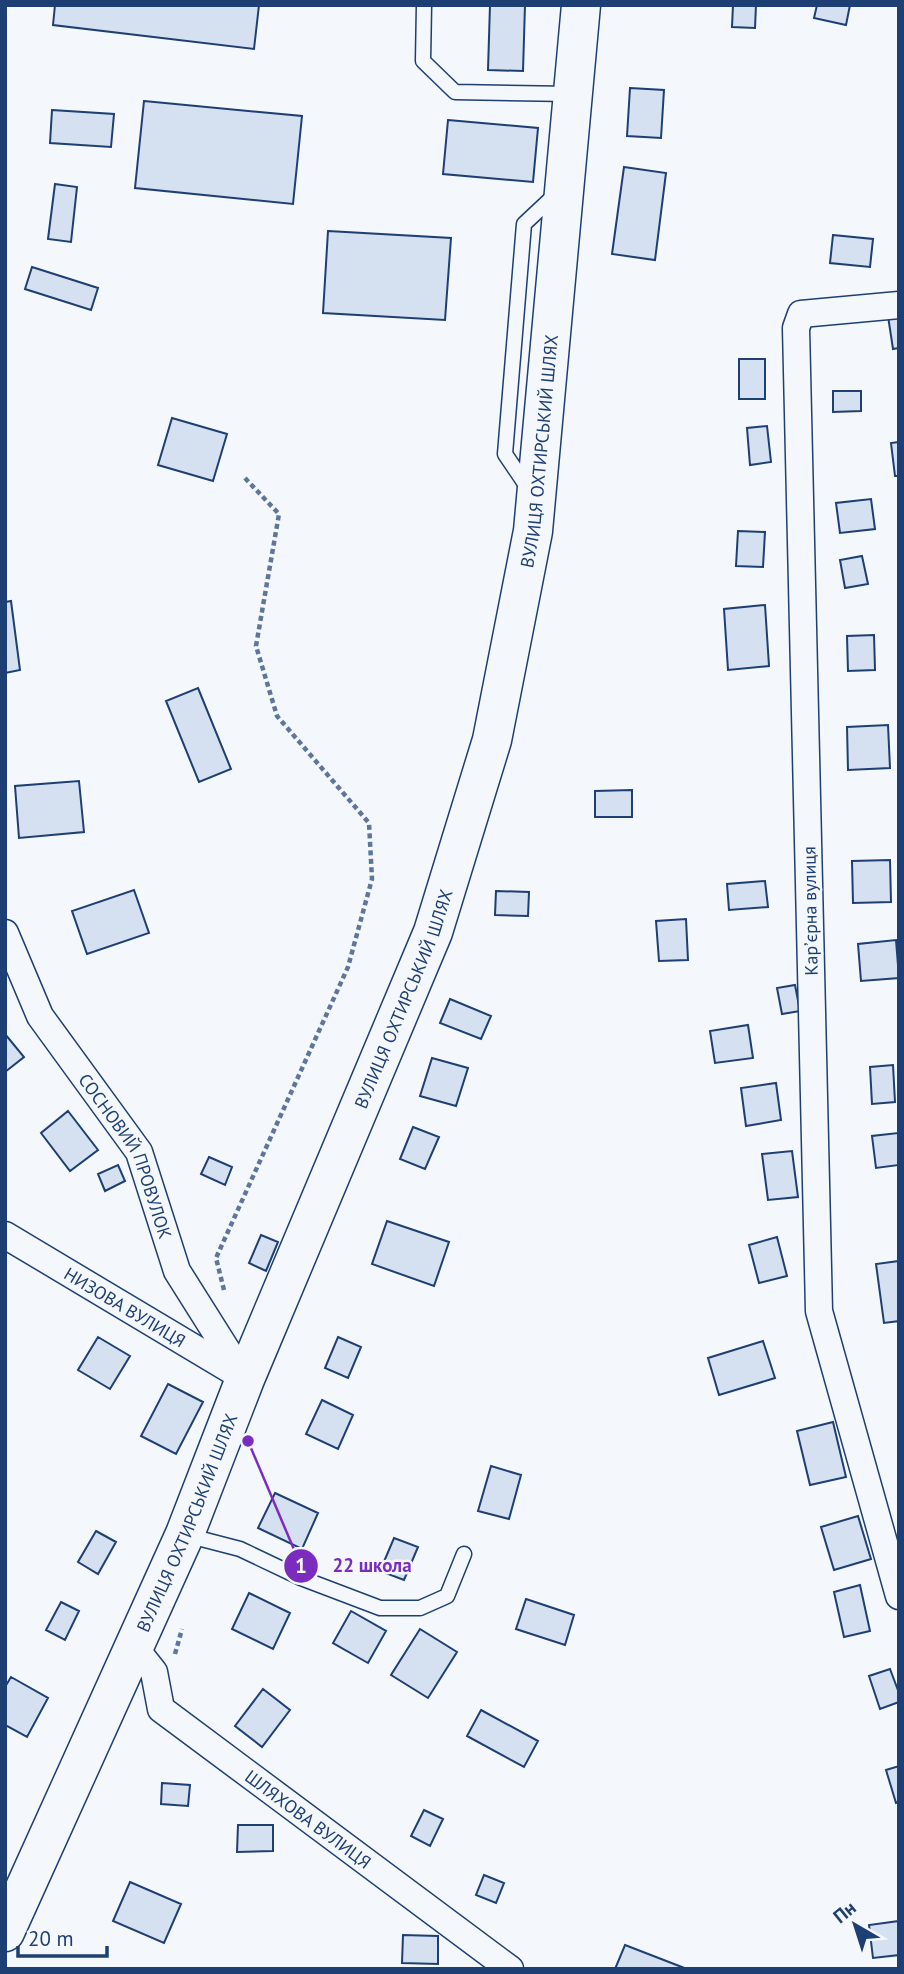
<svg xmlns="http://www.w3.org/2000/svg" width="904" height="1974" font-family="'PT Sans',sans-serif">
	<rect width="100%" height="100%" fill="#f4f7fb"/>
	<!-- building -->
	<path fill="#d5e0f0" stroke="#1d3f73" stroke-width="2" d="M55 5H259L254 49 53 25Z
		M490 5H525L523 71 488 70Z
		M733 5H756L755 28 732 27Z
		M817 5H850L846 25 814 18Z
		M630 88 664 90 661 138 627 136Z
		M144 101 302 116 293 204 135 188Z
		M52 110 114 114 111 147 50 143Z
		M448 120 538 128 533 182 443 174Z
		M624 167 666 173 655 260 612 254Z
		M55 184 77 187 71 242 48 239Z
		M328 231 451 238 445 320 323 313Z
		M833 235 873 239 870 267 830 263Z
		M32 267 98 288 91 310 25 289Z
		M899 314V348L893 349 888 316Z
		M739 359H765V399H739Z
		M833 391H861V411L833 412Z
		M172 418 227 434 213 481 158 465Z
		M767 426 771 462 750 465 747 428Z
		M899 442V476H895L891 443Z
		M871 499 875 529 840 533 836 503Z
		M738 531 765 532 763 567 736 566Z
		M862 556 868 584 845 588 840 560Z
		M11 601 20 670 5 673V602Z
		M765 605 769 666 728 670 724 609Z
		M874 635 875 670 848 671 847 636Z
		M198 688 231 769 199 782 166 701Z
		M888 725 890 768 848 770 847 727Z
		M79 781 84 832 19 838 15 786Z
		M632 790V817H595V791Z
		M890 860 891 902 853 903 852 861Z
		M765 881 768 907 729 910 727 884Z
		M134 890 149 933 87 954 72 911Z
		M496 891 529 892 528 916 495 915Z
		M686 919 688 960 659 961 656 921Z
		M896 940 899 978 861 981 858 944Z
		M795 985 800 1011 782 1014 777 988Z
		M450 999 491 1016 481 1039 440 1023Z
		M748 1025 753 1058 715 1063 710 1031Z
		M5 1034 24 1057 5 1072Z
		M432 1058 468 1068 456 1106 420 1096Z
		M893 1065 895 1102 872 1104 870 1067Z
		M776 1083 781 1120 746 1126 741 1088Z
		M68 1111 98 1150 70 1171 41 1133Z
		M413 1127 439 1137 425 1169 400 1159Z
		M898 1133 899 1165 876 1168 872 1136Z
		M792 1151 798 1197 768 1200 762 1154Z
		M209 1157 232 1167 225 1185 201 1174Z
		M118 1165 125 1181 105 1191 98 1174Z
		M387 1221 449 1242 434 1286 372 1264Z
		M261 1235 278 1242 266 1271 249 1263Z
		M777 1237 787 1276 759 1283 749 1245Z
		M899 1261V1321L884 1323 876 1264Z
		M98 1337 130 1356 110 1389 78 1370Z
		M338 1337 361 1347 348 1378 325 1368Z
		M763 1341 775 1378 719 1395 708 1358Z
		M168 1384 203 1402 176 1454 141 1436Z
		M322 1400 353 1415 338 1449 306 1434Z
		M833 1422 846 1477 810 1485 797 1431Z
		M491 1466 521 1475 509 1519 478 1511Z
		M275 1493 318 1513 302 1549 258 1528Z
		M858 1516 871 1559 834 1570 821 1527Z
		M96 1531 116 1542 98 1574 78 1562Z
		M394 1538 418 1547 404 1580 380 1571Z
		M860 1585 870 1631 844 1637 834 1592Z
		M249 1593 290 1613 273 1649 232 1629Z
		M526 1599 574 1615 565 1645 516 1629Z
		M61 1602 79 1611 65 1640 46 1630Z
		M351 1611 386 1631 368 1663 333 1643Z
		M420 1629 457 1652 428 1698 391 1675Z
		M890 1669 899 1693V1702L880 1709 869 1676Z
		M11 1677 48 1698 27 1737 5 1725V1687Z
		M263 1689 290 1710 262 1747 235 1726Z
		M481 1710 538 1741 524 1767 467 1736Z
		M899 1766V1802L896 1803 886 1770Z
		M162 1783 190 1785 188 1806 161 1804Z
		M424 1810 443 1819 430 1846 411 1836Z
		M238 1825H273V1851L237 1852Z
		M484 1875 504 1883 496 1903 476 1895Z
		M130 1882 181 1904 164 1943 113 1921Z
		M899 1921V1955L873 1958 869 1925Z
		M403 1935 438 1936V1964L402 1963Z
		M625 1945 687 1969H615Z"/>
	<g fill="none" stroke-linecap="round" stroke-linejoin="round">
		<!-- service casing -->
		<g stroke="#1d3f73" stroke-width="17">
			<path id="service" d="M424 5 423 61 455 92 571 94
				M528 488 505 454 524 224 556 194
				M186 1535 240 1549 301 1578 380 1608H420L447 1596 464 1554"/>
		</g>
		<!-- minor casing -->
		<g stroke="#1d3f73" stroke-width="29">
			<g id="minor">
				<path d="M899 305 801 314 796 328 819 1311 899 1596"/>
				<path id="s1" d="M5 933 40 1016 139 1152 177 1271 245 1379"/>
				<path id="s2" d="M5 1235 241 1376"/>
				<path id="s3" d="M135 1648 154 1672 161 1709 510 1969"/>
			</g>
		</g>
		<!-- secondary casing -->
		<g stroke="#1d3f73" stroke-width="41">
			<g id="secondary">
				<path id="s4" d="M5 1932 185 1534 245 1379 433 932 492 740 533 531 581 5"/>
			</g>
		</g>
		<!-- path -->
		<path stroke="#5e769c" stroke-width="4.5" stroke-dasharray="5 3.5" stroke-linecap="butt" d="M224 1290 216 1258 348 967 372 879 369 823 277 716 256 646 279 514 244 477
			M175 1654 182 1629"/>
		<!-- service -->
		<use href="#service" stroke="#f4f7fb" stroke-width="14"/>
		<!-- minor -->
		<use href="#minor" stroke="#f4f7fb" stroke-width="26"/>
		<!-- secondary -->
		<use href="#secondary" stroke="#f4f7fb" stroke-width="38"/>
	</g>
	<g text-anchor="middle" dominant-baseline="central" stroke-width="5" stroke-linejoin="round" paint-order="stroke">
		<!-- street labels -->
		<g font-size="18" fill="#1d3f73" stroke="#f4f7fb">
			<text stroke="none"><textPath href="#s4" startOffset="1582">ВУЛИЦЯ ОХТИРСЬКИЙ ШЛЯХ</textPath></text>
			<text transform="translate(810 911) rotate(-91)">Карʼєрна вулиця</text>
			<text stroke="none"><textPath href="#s4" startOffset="1015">ВУЛИЦЯ ОХТИРСЬКИЙ ШЛЯХ</textPath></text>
			<text stroke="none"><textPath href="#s1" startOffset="256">СОСНОВИЙ ПРОВУЛОК</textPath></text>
			<text stroke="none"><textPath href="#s2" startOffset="140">НИЗОВА ВУЛИЦЯ</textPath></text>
			<text stroke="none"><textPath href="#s4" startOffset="448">ВУЛИЦЯ ОХТИРСЬКИЙ ШЛЯХ</textPath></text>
			<text stroke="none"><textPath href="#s3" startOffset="252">ШЛЯХОВА ВУЛИЦЯ</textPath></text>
		</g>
	</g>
	<!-- callouts -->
	<path fill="none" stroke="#7b2cbf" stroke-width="2.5" d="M248 1441L301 1566"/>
	<g fill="#7b2cbf" stroke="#f4f7fb" stroke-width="2.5">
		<circle cx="248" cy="1441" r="7"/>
		<circle cx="301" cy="1566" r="18"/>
	</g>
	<g font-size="21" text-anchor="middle" font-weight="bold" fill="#fff">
		<text x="301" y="1573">1</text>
	</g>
	<g font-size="19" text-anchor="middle" font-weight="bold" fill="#7b2cbf" stroke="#f4f7fb" stroke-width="5" stroke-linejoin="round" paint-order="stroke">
		<text x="372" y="1572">22 школа</text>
	</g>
	<!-- border -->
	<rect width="904" height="1974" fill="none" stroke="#1d3f73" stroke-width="14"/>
	<!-- north arrow -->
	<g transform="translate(855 1925) rotate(321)" stroke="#f4f7fb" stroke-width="5" paint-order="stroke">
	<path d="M0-5L12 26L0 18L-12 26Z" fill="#1d3f73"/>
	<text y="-10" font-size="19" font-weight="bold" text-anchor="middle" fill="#1d3f73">Пн</text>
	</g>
	<!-- scale -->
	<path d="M18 1946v10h89v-10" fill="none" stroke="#1d3f73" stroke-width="3.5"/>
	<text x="28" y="1946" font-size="21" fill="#1d3f73" stroke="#f4f7fb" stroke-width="5" paint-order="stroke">20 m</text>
</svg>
